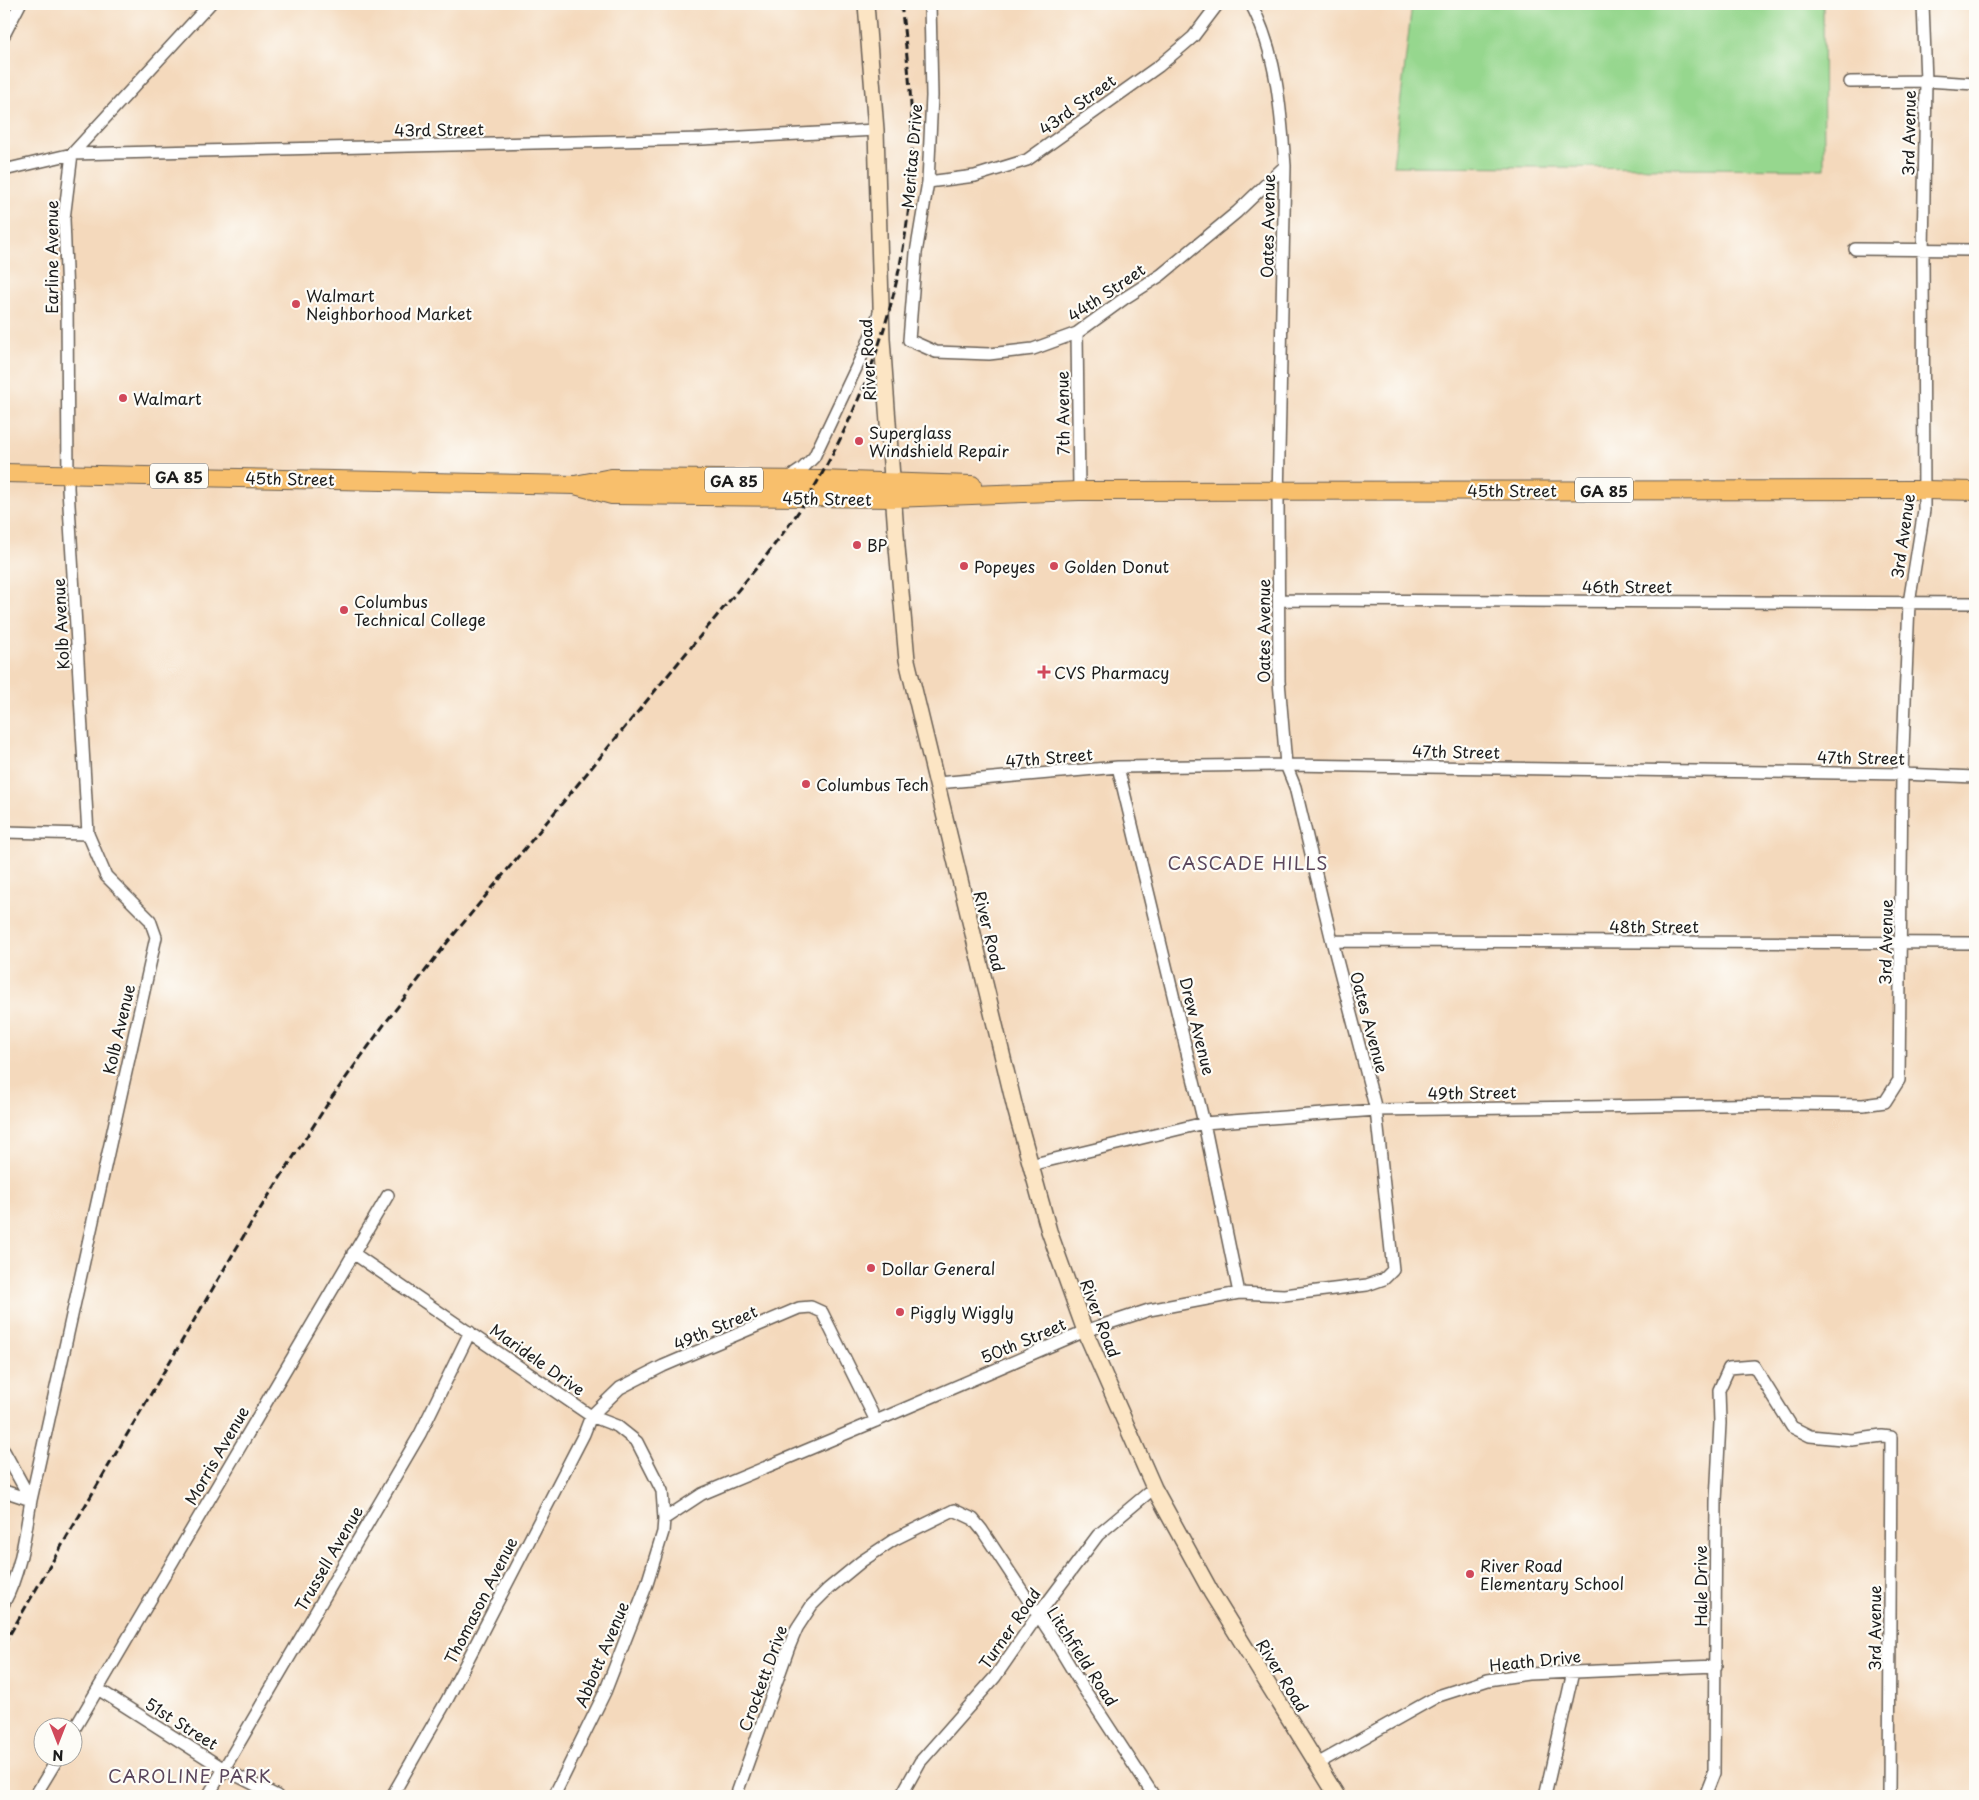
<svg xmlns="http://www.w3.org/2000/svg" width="1979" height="1800" font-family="'Playpen Sans',sans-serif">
	<rect width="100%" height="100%" fill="#fdfcf7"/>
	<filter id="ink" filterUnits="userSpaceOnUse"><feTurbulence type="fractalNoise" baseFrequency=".02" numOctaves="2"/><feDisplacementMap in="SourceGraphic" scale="10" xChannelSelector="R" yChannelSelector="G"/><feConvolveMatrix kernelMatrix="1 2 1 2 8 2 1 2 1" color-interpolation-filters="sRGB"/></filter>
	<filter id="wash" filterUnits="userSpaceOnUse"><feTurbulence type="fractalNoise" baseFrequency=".0096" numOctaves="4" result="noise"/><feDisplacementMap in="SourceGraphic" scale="20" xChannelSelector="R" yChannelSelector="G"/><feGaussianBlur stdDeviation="1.12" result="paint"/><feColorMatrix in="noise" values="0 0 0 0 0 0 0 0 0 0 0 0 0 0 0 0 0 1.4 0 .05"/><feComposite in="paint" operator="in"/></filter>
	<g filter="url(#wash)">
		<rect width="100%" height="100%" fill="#f4d9bc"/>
		<!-- green -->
		<path fill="#96d78e" stroke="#597a55" d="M1412 4H1823L1824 169 1393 166Z"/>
	</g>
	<g filter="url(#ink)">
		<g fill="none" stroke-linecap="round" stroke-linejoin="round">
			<!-- minor casing -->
			<g stroke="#685e54" stroke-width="14">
				<path id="minor" d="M930 4 932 96 928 182 916 253 909 340 936 352 989 354 1033 349 1077 333 1125 298 1161 275 1237 212 1285 166
					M4 35 20 4
					M1850 82 1926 81 1975 84
					M4 170 72 154 702 139 876 130
					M928 182 975 176 1027 160 1159 66 1193 37 1218 4
					M1855 249 1975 250
					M1077 333 1079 491
					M787 479 802 469 814 457 867 345 879 313
					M1280 600 1975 603
					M1118 767 1204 1123 1239 1293
					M937 783 1118 767 1286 765 1902 774 1975 777
					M4 832 88 834
					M1332 941 1975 943
					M1030 1165 1204 1123 1376 1110 1792 1104 1863 1105 1885 1102 1899 1080 1902 774 1909 603 1924 510 1923 251 1926 81 1923 4
					M353 1253 591 1416 617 1426 637 1442 662 1491 664 1519 663 1532 647 1584 605 1692 554 1796
					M4 1451 31 1500
					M4 1491 31 1500
					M664 1519 702 1494 876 1421 1085 1331 1149 1310 1239 1293 1284 1295 1367 1285 1384 1279 1393 1270 1376 1110 1332 941 1295 787 1286 765 1279 681 1278 501 1285 166C1281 111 1277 53 1251 4
					M4 1603C21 1571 25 1535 31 1500L156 937 150 920 106 876 88 834 68 488 67 296 64 219 72 154 210 4
					M98 1689 224 1769 277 1796
					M72 1733 388 1195
					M1317 1764 1438 1696 1488 1680 1528 1674 1716 1666
					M35 1796 58 1758
					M208 1796 420 1434 470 1332
					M392 1796 447 1700 584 1434 591 1416 620 1388 663 1366 799 1308 811 1307 822 1312 876 1421
					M736 1796 789 1647 797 1628 812 1605 828 1589 862 1561 895 1539 954 1510 973 1519 982 1530 1050 1633 1082 1686 1154 1796
					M901 1796 920 1762 995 1677 1038 1615 1098 1535 1154 1488
					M1545 1796 1573 1672
					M1705 1796 1714 1773 1716 1501 1720 1423 1719 1390 1729 1368 1754 1366 1792 1427 1810 1436 1852 1440 1882 1436 1891 1437 1889 1796"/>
			</g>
			<!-- secondary casing -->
			<g stroke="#685e54" stroke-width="18">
				<path id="secondary" d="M866 4 876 130 882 339 897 547 907 660 1015 1108 1049 1231 1085 1331 1154 1488 1211 1592 1337 1796"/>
			</g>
			<!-- primary casing -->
			<g stroke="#685e54" stroke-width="20">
				<path id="primary" d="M4 473 575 485 611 478 819 480 972 485
					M575 485 612 495 893 498 1079 491 1925 490 1975 491"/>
			</g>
			<!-- minor -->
			<use href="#minor" stroke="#fff" stroke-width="11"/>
			<!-- secondary -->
			<use href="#secondary" stroke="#fce5c4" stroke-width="15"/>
			<!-- primary -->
			<use href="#primary" stroke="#f8bf6c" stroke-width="18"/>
			<!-- rail -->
			<path stroke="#1c1c1c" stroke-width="3" stroke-dasharray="8 4" stroke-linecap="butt" d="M4 1644 253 1220 332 1097 386 1022 446 944 763 560C782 534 803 508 819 479 875 380 910 269 912 155 913 104 907 54 901 4"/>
		</g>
	</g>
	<!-- markers -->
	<g fill="#d1495b" stroke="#fdfcf7" stroke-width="2">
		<circle cx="296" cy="304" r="5"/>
		<circle cx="123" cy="398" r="5"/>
		<circle cx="859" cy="441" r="5"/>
		<circle cx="857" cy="545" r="5"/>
		<circle cx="964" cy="566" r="5"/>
		<circle cx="1054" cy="566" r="5"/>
		<circle cx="344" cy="610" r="5"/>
		<path d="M1041.5 664.5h5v5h5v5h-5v5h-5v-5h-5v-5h5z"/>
		<circle cx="806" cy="784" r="5"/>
		<circle cx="871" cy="1268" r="5"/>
		<circle cx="900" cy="1312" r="5"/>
		<circle cx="1470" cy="1574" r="5"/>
	</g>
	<g text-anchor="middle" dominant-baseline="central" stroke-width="4.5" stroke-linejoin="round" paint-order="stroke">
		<!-- shield labels -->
		<g fill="#fdfcf7" stroke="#605f5e" stroke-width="1">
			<rect x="150" y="463.5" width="58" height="25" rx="4"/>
			<rect x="705" y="467.5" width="58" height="25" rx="4"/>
			<rect x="1575" y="477.5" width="58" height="25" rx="4"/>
		</g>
		<g font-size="15" font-weight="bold" fill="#1c1c1c">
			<text x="179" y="476">GA 85</text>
			<text x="734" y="480">GA 85</text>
			<text x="1604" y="490">GA 85</text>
		</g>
		<!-- street labels -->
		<g font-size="16" fill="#1c1c1c" stroke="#fdfcf7">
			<text transform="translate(1077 104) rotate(-36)">43rd Street</text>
			<text transform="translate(439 129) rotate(-1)">43rd Street</text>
			<text transform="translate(1908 133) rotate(-89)">3rd Avenue</text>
			<text transform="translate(911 156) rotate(-85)">Meritas Drive</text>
			<text transform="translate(1267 226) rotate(-89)">Oates Avenue</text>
			<text transform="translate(51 257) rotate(-90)">Earline Avenue</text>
			<text transform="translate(1106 292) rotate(-34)">44th Street</text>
			<text transform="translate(867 360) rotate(-93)">River Road</text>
			<text transform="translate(1062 413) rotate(-91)">7th Avenue</text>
			<text transform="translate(290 478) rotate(1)">45th Street</text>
			<text x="1512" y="490">45th Street</text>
			<text transform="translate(827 498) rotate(1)">45th Street</text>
			<text transform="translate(1902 536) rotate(-82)">3rd Avenue</text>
			<text x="1627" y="586">46th Street</text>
			<text transform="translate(60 624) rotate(-93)">Kolb Avenue</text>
			<text transform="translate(1263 631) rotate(-90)">Oates Avenue</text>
			<text transform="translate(1456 751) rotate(1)">47th Street</text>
			<text transform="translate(1049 757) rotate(-5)">47th Street</text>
			<text transform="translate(1861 757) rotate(1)">47th Street</text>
			<text x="1654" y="926">48th Street</text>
			<text transform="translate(990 931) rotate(76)">River Road</text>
			<text transform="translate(1885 942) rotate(-89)">3rd Avenue</text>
			<text transform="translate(1370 1022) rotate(75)">Oates Avenue</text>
			<text transform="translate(1198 1026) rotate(76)">Drew Avenue</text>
			<text transform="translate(118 1029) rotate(-77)">Kolb Avenue</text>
			<text transform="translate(1472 1092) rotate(-1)">49th Street</text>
			<text transform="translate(1101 1318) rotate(69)">River Road</text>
			<text transform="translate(715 1327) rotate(-23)">49th Street</text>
			<text transform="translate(1023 1340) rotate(-23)">50th Street</text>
			<text transform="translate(538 1359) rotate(35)">Maridele Drive</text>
			<text transform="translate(216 1455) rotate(-60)">Morris Avenue</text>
			<text transform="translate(328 1558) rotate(-60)">Trussell Avenue</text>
			<text transform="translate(1700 1586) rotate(-90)">Hale Drive</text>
			<text transform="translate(480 1600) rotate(-63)">Thomason Avenue</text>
			<text transform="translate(1009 1628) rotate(-55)">Turner Road</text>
			<text transform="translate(1874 1628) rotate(-90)">3rd Avenue</text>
			<text transform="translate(601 1654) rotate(-67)">Abbott Avenue</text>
			<text transform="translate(1083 1656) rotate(57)">Litchfield Road</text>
			<text transform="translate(1535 1660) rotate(-6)">Heath Drive</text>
			<text transform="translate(1283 1675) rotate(58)">River Road</text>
			<text transform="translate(762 1678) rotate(-70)">Crockett Drive</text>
			<text transform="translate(182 1723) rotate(32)">51st Street</text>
		</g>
		<!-- poi labels -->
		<g font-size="16" fill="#1c1c1c" stroke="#fdfcf7" text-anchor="start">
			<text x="306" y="295">Walmart<tspan x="306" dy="18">Neighborhood Market</tspan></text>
			<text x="133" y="398">Walmart</text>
			<text x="869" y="432">Superglass<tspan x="869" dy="18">Windshield Repair</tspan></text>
			<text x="867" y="545">BP</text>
			<text x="974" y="566">Popeyes</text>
			<text x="1064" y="566">Golden Donut</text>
			<text x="354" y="601">Columbus<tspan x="354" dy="18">Technical College</tspan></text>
			<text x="1054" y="672">CVS Pharmacy</text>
			<text x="816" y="784">Columbus Tech</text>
			<text x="881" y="1268">Dollar General</text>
			<text x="910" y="1312">Piggly Wiggly</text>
			<text x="1480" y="1565">River Road<tspan x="1480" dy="18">Elementary School</tspan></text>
		</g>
		<!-- neighbourhood labels -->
		<g font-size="18" letter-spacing="1" fill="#5a465c" stroke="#fdfcf7">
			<text x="1248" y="862">CASCADE HILLS</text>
			<text x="190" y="1775">CAROLINE PARK</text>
		</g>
	</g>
	<!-- margin -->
	<rect width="1979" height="1800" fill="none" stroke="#fdfcf7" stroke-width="20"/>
	<!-- north arrow -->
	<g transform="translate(58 1742) rotate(180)"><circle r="24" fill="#fdfcf7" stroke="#a3a29f"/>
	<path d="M0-4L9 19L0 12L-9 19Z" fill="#d1495b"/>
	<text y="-8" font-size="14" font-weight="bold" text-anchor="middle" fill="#1c1c1c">N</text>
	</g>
</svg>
